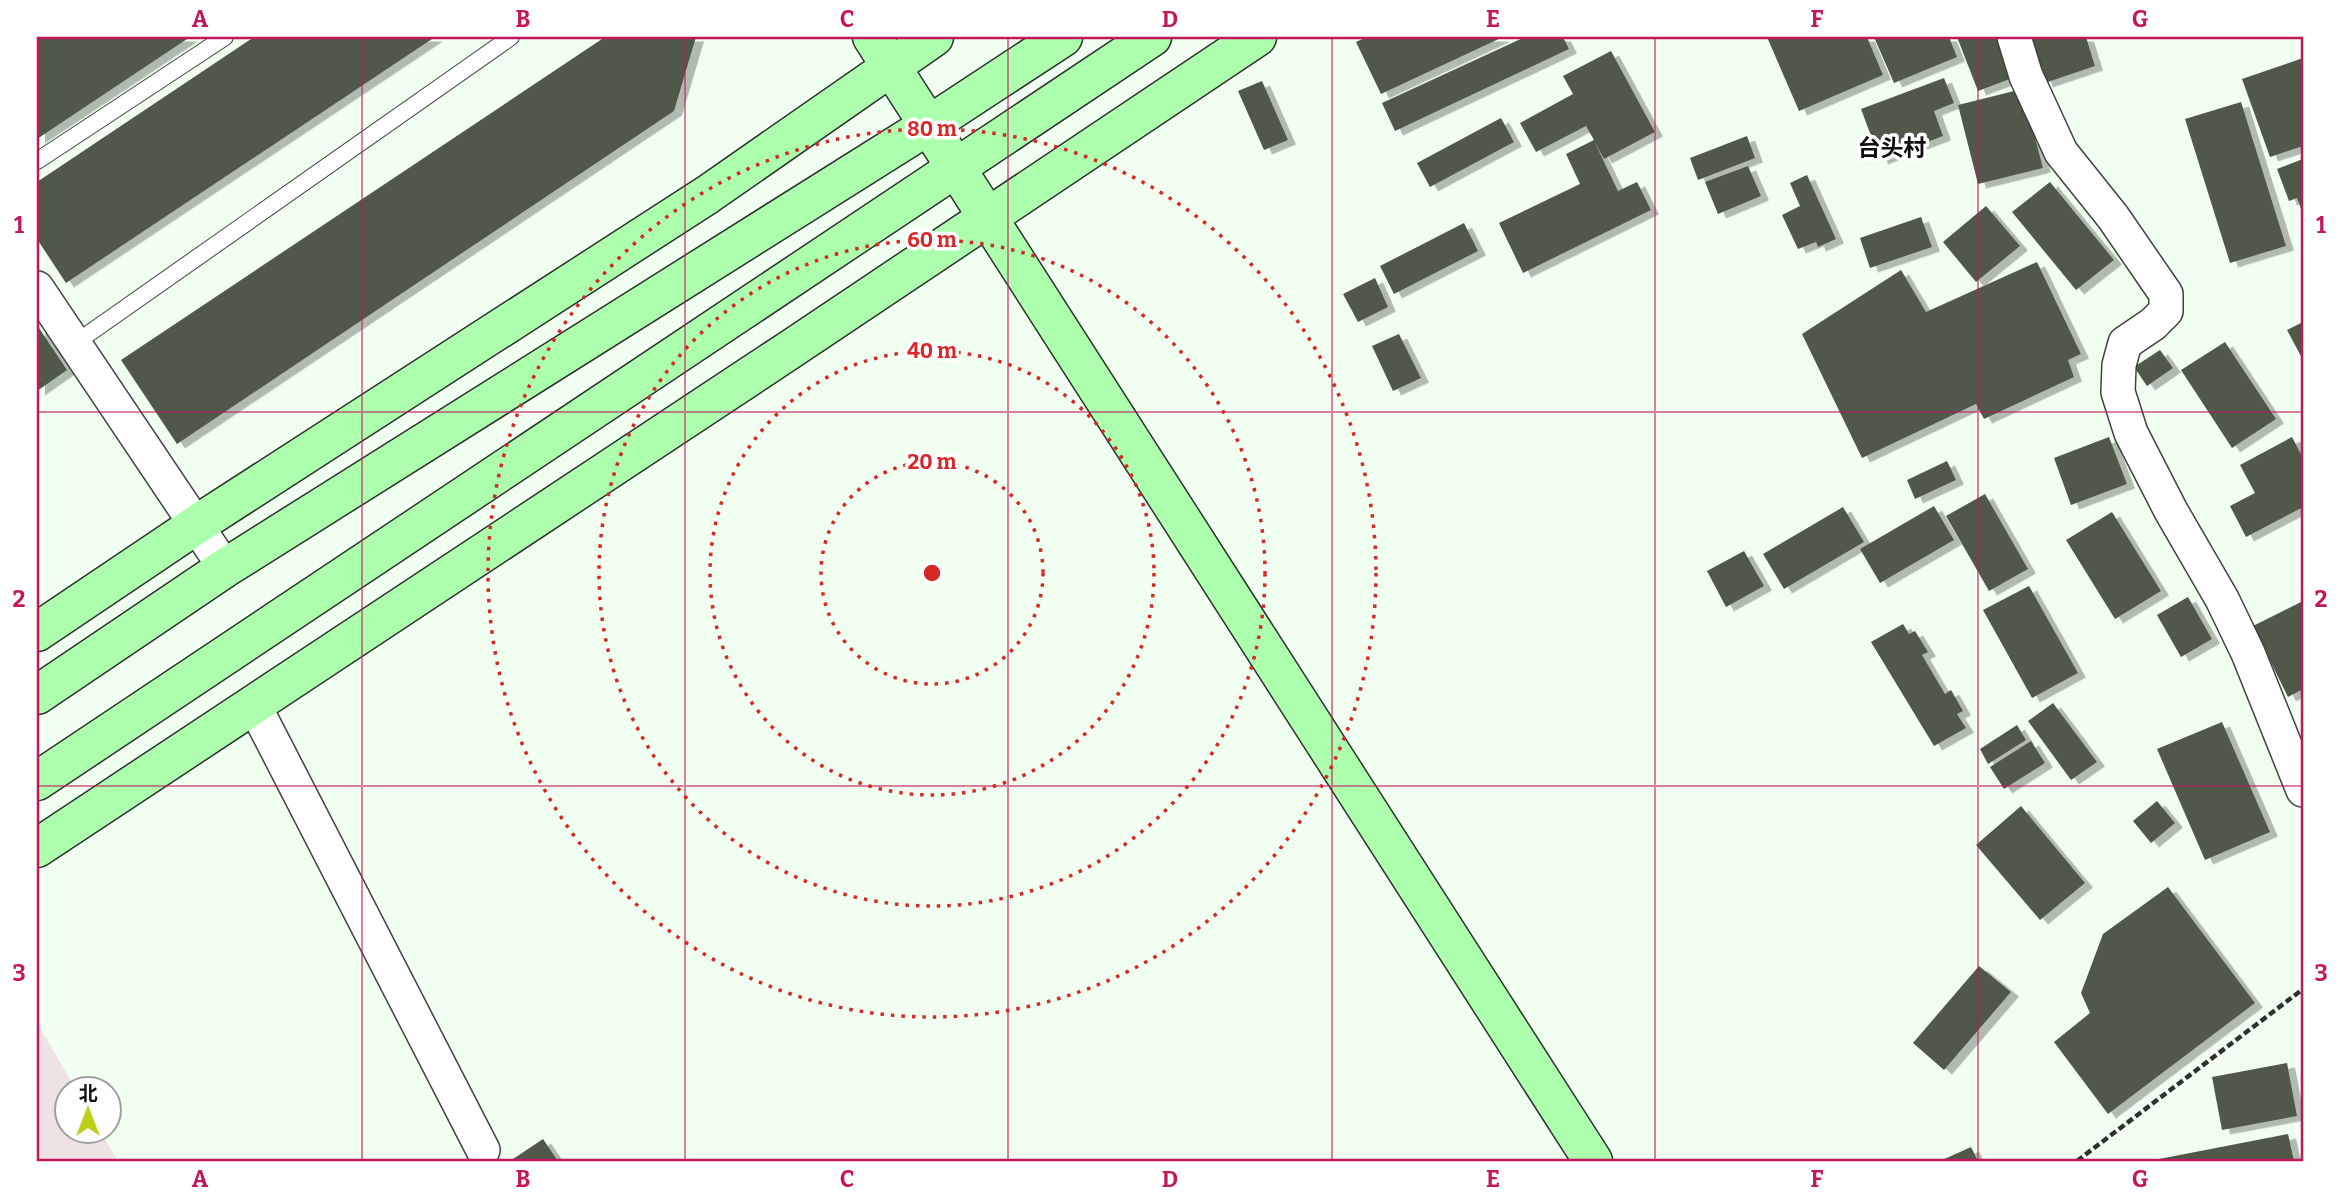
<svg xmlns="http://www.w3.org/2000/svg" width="2340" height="1198" font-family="Bitter,'Noto Sans SC',serif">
	<defs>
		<filter id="shadow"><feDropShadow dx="8" dy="4.5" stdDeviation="0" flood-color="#0004"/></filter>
	</defs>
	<rect width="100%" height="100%" fill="#f0fff0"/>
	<!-- industrial -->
	<path fill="#eee2e2" d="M37 1023 76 1089 66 1090V1132H101L118 1161H37Z"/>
	<!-- building -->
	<path fill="#505849" filter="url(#shadow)" d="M37 37H190L37 139Z
		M254 37H435L66 283 37 239V182Z
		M605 37H696L674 111 177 444 121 360Z
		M1367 37H1503L1381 94 1356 42Z
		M1525 37H1563L1569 49 1395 131 1382 103Z
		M1767 37H1867L1883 75 1799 111Z
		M1874 37H1949L1957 57 1894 83Z
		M1957 37H1999L2015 77 1978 91Z
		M2030 37H2086L2095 66 2045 83Z
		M1611 51 1655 132 1604 159 1595 143 1618 191 1637 182 1651 210 1523 273 1499 223 1580 184 1566 154 1594 140 1586 126 1536 152 1520 123 1573 94 1563 76Z
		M2303 58V146L2270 157 2242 79Z
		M1944 78 1954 103 1934 111 1943 136 1880 160 1861 109Z
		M1262 81 1288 140 1264 150 1238 91Z
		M2022 89 2043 168 1978 184 1958 105Z
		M2241 102 2286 246 2230 263 2185 119Z
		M1501 118 1514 142 1430 187 1417 163Z
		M1747 136 1755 158 1698 180 1690 158Z
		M2303 159V214L2297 198 2289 201 2277 169Z
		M1748 166 1761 196 1718 214 1705 182Z
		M1807 175 1836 239 1818 247 1816 242 1798 249 1782 215 1800 206 1790 183Z
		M2050 182 2114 260 2076 290 2012 212Z
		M1986 206 2020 246 1976 282 1943 242Z
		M1921 217 1932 247 1870 268 1860 238Z
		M1464 223 1478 251 1394 294 1380 266Z
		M2037 262 2081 354 2068 360 2074 377 1984 419 1976 404 1862 458 1802 334 1901 270 1926 312Z
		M1375 278 1388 307 1358 322 1343 294Z
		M2303 322V360L2287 330Z
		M37 325 67 370 37 391Z
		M1399 334 1421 378 1393 391 1372 346Z
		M2225 342 2276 419 2232 448 2181 370Z
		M2160 350 2173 368 2147 386 2134 367Z
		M2109 437 2127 484 2071 505 2054 458Z
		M2292 437 2303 458V507L2246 537 2230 506 2255 493 2240 465Z
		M1947 461 1956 480 1915 499 1907 480Z
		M1985 494 2028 569 1989 591 1946 516Z
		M1934 506 1954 540 1880 583 1860 549Z
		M1843 507 1864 542 1784 589 1763 554Z
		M2112 512 2161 591 2115 619 2066 540Z
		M1744 551 1764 586 1726 607 1707 571Z
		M2029 586 2078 673 2032 698 1983 610Z
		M2188 597 2212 639 2181 657 2157 615Z
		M2303 601V689L2288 697 2253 626Z
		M1903 624 1909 634 1915 631 1928 652 1922 655 1945 694 1951 690 1963 711 1957 714 1966 728 1934 746 1871 642Z
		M2053 703 2097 762 2071 780 2028 721Z
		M2222 722 2270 832 2205 860 2157 749Z
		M2017 725 2026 740 1988 764 1980 749Z
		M2031 741 2045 763 2004 789 1990 767Z
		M2157 801 2175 823 2151 843 2133 821Z
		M2021 806 2085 883 2040 920 1976 845Z
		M2168 887 2255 1003 2108 1114 2054 1042 2090 1013 2081 993 2103 934Z
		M1979 966 2011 992 1944 1070 1913 1043Z
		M2287 1063 2297 1116 2222 1130 2212 1077Z
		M2288 1134 2294 1161H2154V1160Z
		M543 1139 558 1161H510Z
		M1971 1147 1978 1161H1940Z"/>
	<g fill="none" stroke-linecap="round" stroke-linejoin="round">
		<!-- lane casing -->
		<g stroke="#414141" stroke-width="18">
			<path id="lane" d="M37 161 225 37
				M74 344 511 37"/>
		</g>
		<!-- street casing -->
		<g stroke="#414141" stroke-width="36">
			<path id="street" d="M2014 37 2026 76 2061 152 2113 217 2166 294V311L2153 324 2125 343 2119 365 2118 392 2131 433 2171 511 2222 599 2248 653 2303 790
				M37 288 225 568
				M254 705 483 1150"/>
		</g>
		<!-- secondary casing -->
		<g stroke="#303030" stroke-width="41">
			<path id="secondary" d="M872 37 1593 1161
				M37 632 196 525 707 195 934 37
				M37 695 225 568 929 125 1063 37
				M37 781 1152 37
				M37 848 788 351 1257 37"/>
		</g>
		<!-- path -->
		<path stroke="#303030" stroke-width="4.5" stroke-dasharray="7 3.5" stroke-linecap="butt" d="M2077 1161 2303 989"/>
		<!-- lane -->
		<use href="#lane" stroke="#fff" stroke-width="16"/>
		<!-- street -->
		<use href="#street" stroke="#fff" stroke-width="33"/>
		<!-- secondary -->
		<use href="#secondary" stroke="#abffad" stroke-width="38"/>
	</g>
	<!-- grid -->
	<path fill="none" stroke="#c2185b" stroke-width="2" stroke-opacity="0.55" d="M362 37V1161M685 37V1161M1008 37V1161M1332 37V1161M1655 37V1161M1978 37V1161M37 412H2303M37 786H2303"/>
	<!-- distance rings -->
	<g fill="none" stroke="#d62828" stroke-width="3.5" stroke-dasharray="3.5 7">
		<circle cx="932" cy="573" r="111"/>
		<circle cx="932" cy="573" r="222"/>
		<circle cx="932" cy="573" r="333"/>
		<circle cx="932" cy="573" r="444"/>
	</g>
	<g text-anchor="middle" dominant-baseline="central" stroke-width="7" stroke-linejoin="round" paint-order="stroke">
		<!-- quarter labels -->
		<g font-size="23" font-weight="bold" fill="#0e0e0e" stroke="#fff">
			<text x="1892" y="148">台头村</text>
		</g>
	</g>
	<circle cx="932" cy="573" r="10" fill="#d62828" stroke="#fff" stroke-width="3.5"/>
	<g font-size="21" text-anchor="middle" font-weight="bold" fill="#d62828" stroke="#fff" stroke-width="7" stroke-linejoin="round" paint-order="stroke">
		<text x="932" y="136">80 m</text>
		<text x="932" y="247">60 m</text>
		<text x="932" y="358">40 m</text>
		<text x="932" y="469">20 m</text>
	</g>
	<!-- border -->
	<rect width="2340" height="1198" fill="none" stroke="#ffffff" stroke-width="77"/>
	<!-- north arrow -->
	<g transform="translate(88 1110)"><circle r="33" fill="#ffffff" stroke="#9f9f9f" stroke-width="2"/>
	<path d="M0-5L12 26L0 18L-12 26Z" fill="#bdcf16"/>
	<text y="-10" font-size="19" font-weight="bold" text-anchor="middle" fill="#0e0e0e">北</text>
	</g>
	<rect x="38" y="38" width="2264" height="1122" fill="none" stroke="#c2185b" stroke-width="2.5"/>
	<g font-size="23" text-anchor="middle" font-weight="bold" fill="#c2185b">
		<text x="200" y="27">A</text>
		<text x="523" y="27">B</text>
		<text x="847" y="27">C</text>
		<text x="1170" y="27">D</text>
		<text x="1493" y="27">E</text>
		<text x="1817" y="27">F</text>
		<text x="2140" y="27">G</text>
		<text x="19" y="233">1</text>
		<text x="2321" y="233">1</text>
		<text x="19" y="607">2</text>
		<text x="2321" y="607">2</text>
		<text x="19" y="981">3</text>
		<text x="2321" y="981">3</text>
		<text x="200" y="1187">A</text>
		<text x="523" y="1187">B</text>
		<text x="847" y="1187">C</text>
		<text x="1170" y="1187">D</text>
		<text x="1493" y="1187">E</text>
		<text x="1817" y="1187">F</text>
		<text x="2140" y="1187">G</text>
	</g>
</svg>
